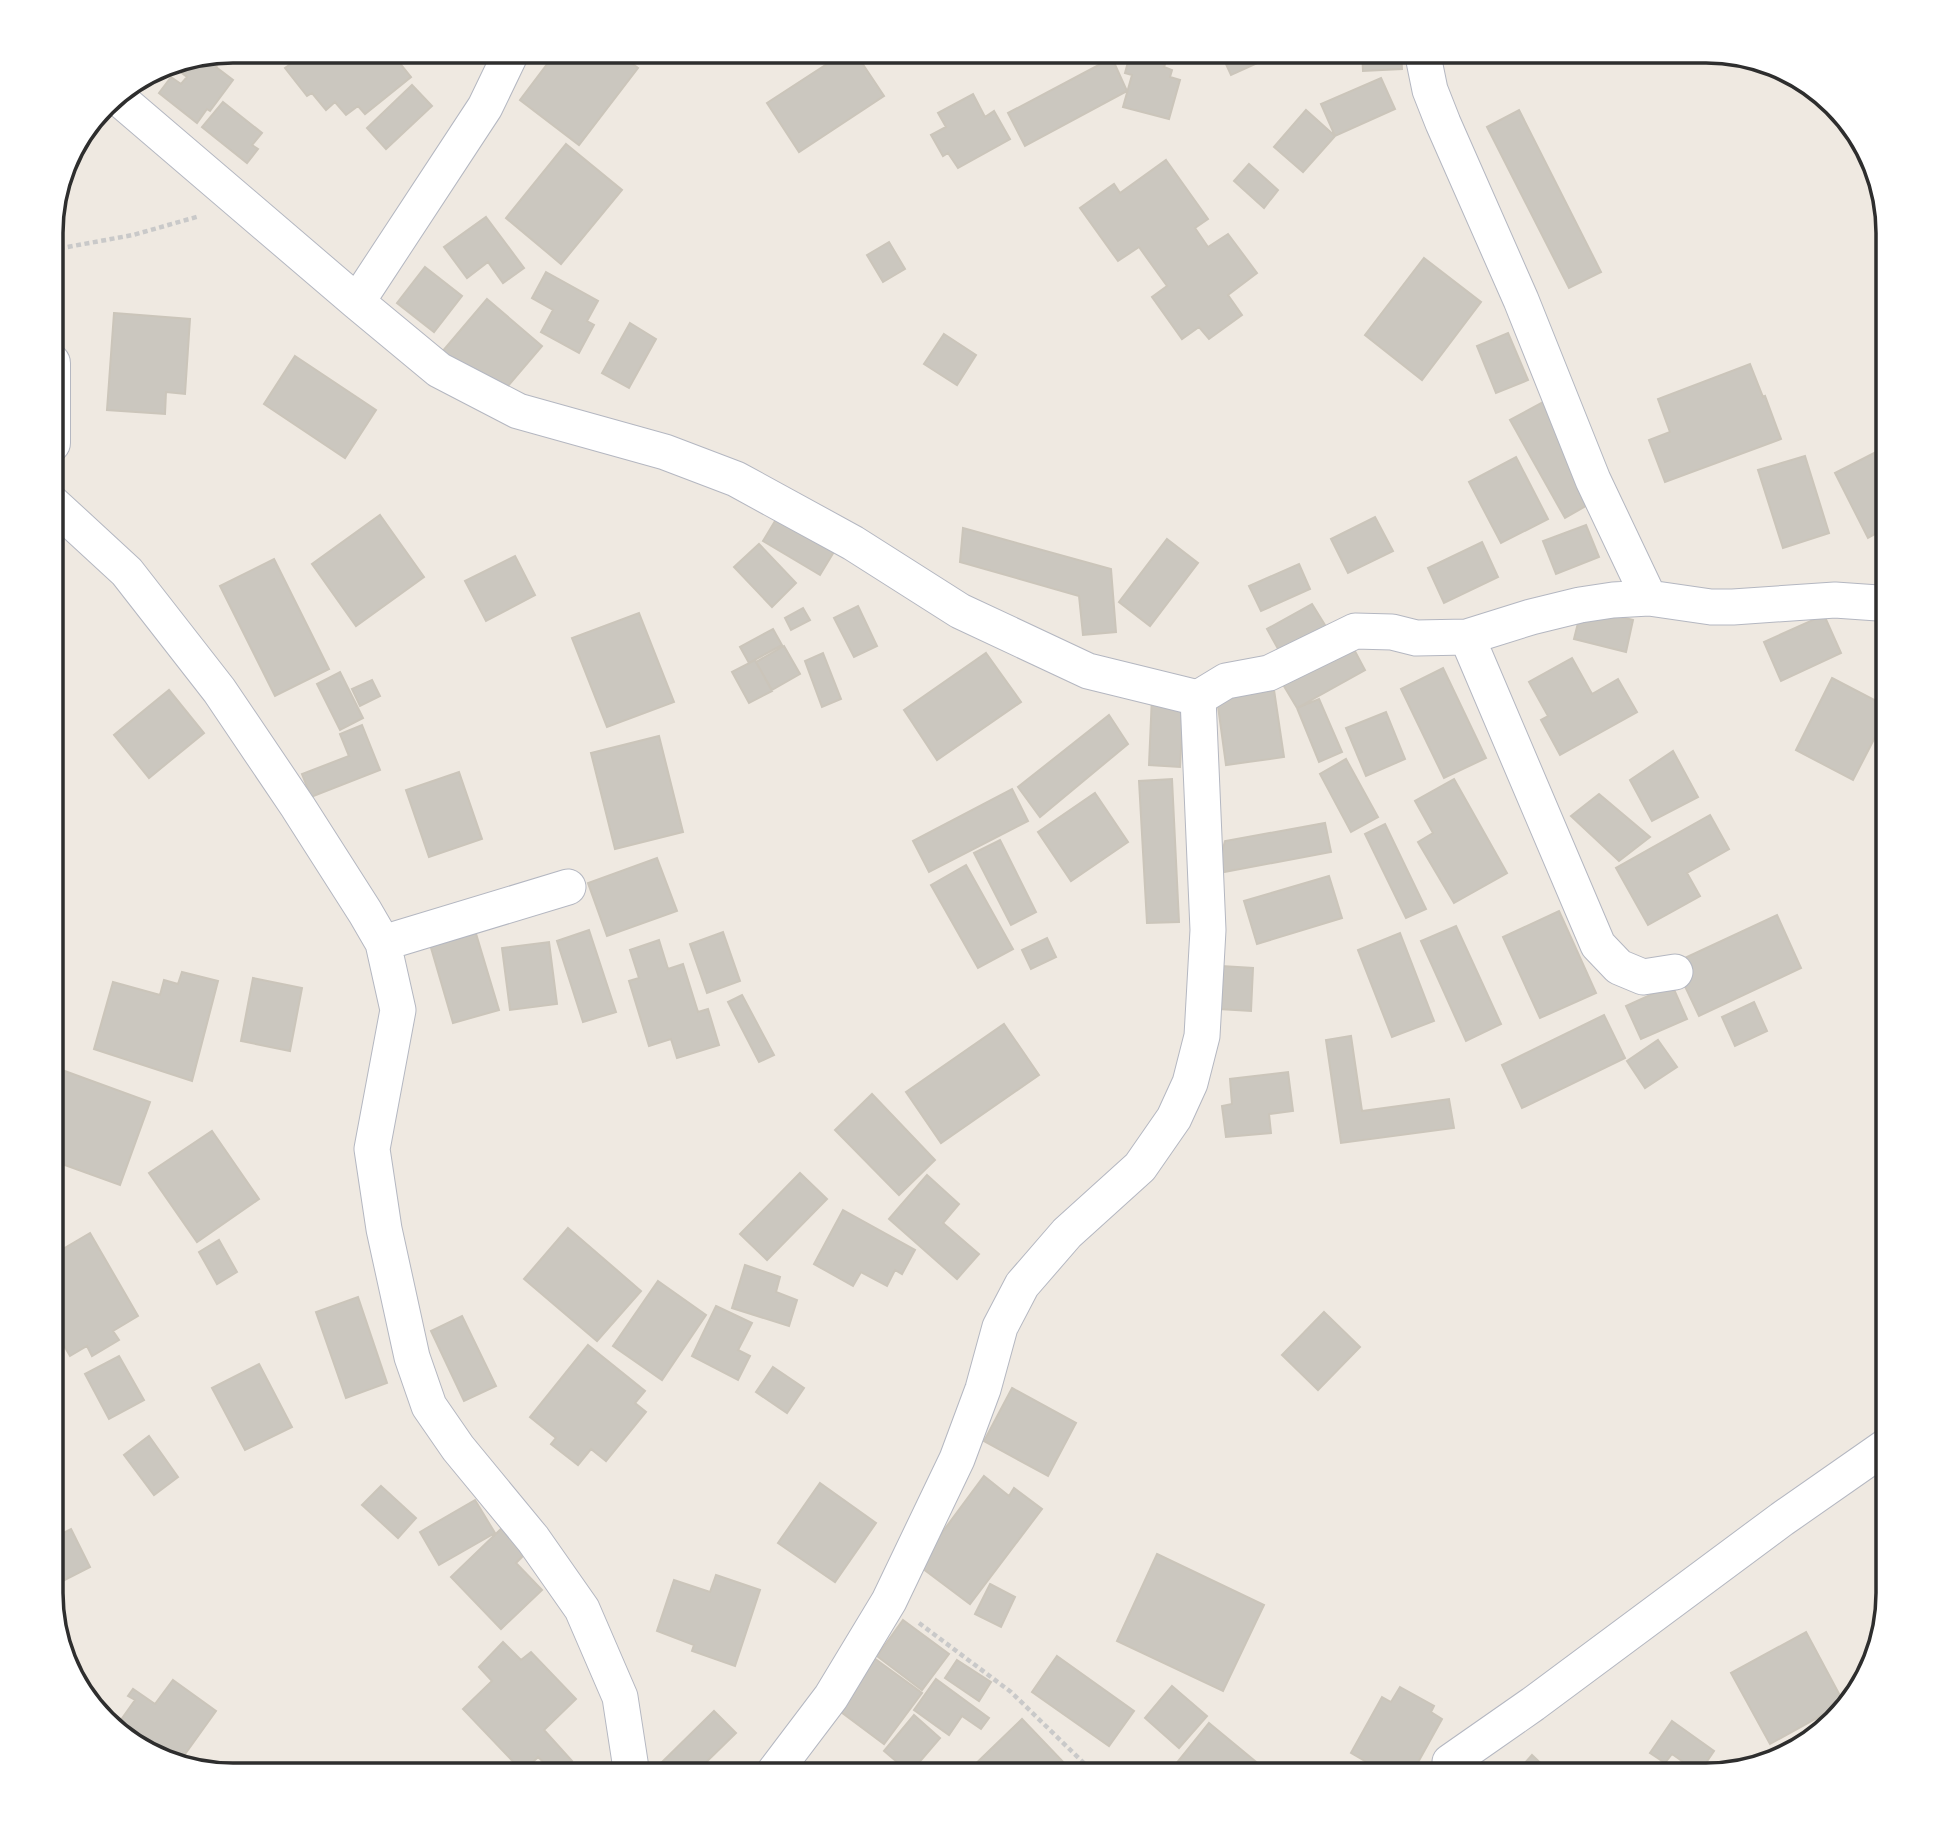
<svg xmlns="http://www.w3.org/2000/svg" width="1939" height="1826" font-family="'Nunito Sans',sans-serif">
	<rect width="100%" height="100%" fill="#efe9e1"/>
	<!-- building -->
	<path fill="#cbc7bf" stroke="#cbc5ba" stroke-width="2" d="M293 51H390L411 77 365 114 358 106 346 115 335 102 326 110 312 93 307 96 285 68 299 58Z
		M557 51H615L638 68 579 145 520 100Z
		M709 51H733L716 62Z
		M847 51H854L884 96 799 152 767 103Z
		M1131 51H1148L1168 57 1164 67 1172 70 1170 77 1180 80 1169 119 1123 107 1132 75 1125 73Z
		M1220 51H1284L1231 75Z
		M1362 51H1401L1402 69 1363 71Z
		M221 53 224 56 216 67 233 80 210 111 207 109 197 123 159 93 171 77 181 84 187 77 174 67 178 62Z
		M1112 58 1127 91 1025 146 1008 113Z
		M1381 78 1395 109 1335 136 1321 104Z
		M412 85 432 106 386 149 367 128Z
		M973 94 985 117 994 111 1010 139 958 168 948 153 943 156 931 135 946 127 938 113Z
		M223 102 262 133 252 145 258 149 247 163 202 127Z
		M1306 110 1335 136 1303 172 1274 147Z
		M1519 110 1601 272 1569 288 1487 127Z
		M566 144 622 190 561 264 506 218Z
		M1166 160 1208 219 1195 228 1208 247 1228 234 1257 273 1228 295 1242 315 1209 339 1199 327 1182 339 1152 297 1167 286 1139 247 1118 261 1080 208 1114 184 1120 193Z
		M1249 164 1278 190 1264 208 1234 181Z
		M486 217 524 268 503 283 488 262 467 278 444 247Z
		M889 242 905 269 883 282 867 255Z
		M1424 258 1481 302 1422 380 1365 335Z
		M425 267 462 296 434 332 397 303Z
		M546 272 598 301 587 321 594 325 579 353 541 332 553 310 532 298Z
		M487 299 542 346 497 399 442 352Z
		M114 313 190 319 185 394 166 392 165 414 107 410Z
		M630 323 656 339 629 388 602 373Z
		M1508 333 1528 380 1496 393 1477 346Z
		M944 334 976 355 957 385 924 364Z
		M295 356 376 410 345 458 264 404Z
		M1750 364 1763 397 1765 396 1781 439 1665 482 1649 440 1670 432 1658 399Z
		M1543 402 1598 499 1565 518 1510 420Z
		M1888 446V527L1868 538 1835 473Z
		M1805 456 1829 533 1783 548 1758 470Z
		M1516 457 1548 519 1501 543 1469 482Z
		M781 511 838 545 820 575 763 541Z
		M380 515 424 577 356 626 312 564Z
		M1375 517 1393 551 1348 573 1331 539Z
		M1586 525 1599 557 1556 574 1543 541Z
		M963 528 1111 569 1116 632 1083 635 1079 596 960 562Z
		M1167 539 1198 563 1150 626 1119 602Z
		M1482 542 1498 577 1444 603 1428 568Z
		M759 544 796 583 772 607 734 567Z
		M515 556 535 595 486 621 465 581Z
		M274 559 329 669 275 696 220 586Z
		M1299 564 1310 589 1261 611 1249 586Z
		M1312 604 1328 630 1282 656 1267 629Z
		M858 606 877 646 854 657 834 618Z
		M1582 607 1633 620 1626 652 1574 639Z
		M803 608 810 620 791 630 785 618Z
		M639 613 674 702 607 727 572 638Z
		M1824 615 1841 653 1781 681 1764 642Z
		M773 629 782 645 749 663 740 647Z
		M1350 642 1365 670 1297 708 1281 681Z
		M784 646 800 674 772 690 756 662Z
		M823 653 841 699 822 707 805 661Z
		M986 653 1021 702 937 760 904 710Z
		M1572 658 1592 694 1618 679 1637 712 1560 755 1541 720 1548 716 1529 682Z
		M755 660 772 691 749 703 732 672Z
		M1443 668 1486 758 1444 778 1401 689Z
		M340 672 363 718 340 730 317 684Z
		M1832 678 1888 707V712L1853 780 1796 750Z
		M372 680 380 696 360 706 352 689Z
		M169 690 204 733 149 778 114 735Z
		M1274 690 1284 757 1226 765 1217 699Z
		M1152 696 1184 698 1180 767 1149 765Z
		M1319 699 1342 752 1319 762 1297 708Z
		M51 700 62 704 52 733H51Z
		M1386 712 1405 759 1366 776 1346 728Z
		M1109 715 1128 744 1040 817 1018 787Z
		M362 725 380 770 311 797 302 774 349 756 340 734Z
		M659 736 683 832 615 849 591 753Z
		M1673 751 1698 797 1652 821 1630 780Z
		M1346 759 1378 817 1351 832 1320 774Z
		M459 772 482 839 429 857 406 790Z
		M1172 779 1179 922 1147 923 1139 781Z
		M1454 779 1507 873 1454 903 1418 842 1433 833 1415 801Z
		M1012 789 1028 821 929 872 913 841Z
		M1095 793 1128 842 1071 881 1038 832Z
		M1599 794 1650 837 1619 861 1571 816Z
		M1710 815 1729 849 1687 873 1700 896 1648 925 1616 868Z
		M1325 823 1331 852 1224 872 1221 856 1225 841Z
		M1385 824 1426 909 1406 918 1365 834Z
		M1000 840 1036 912 1011 925 974 853Z
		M657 858 677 911 607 936 588 883Z
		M966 865 1013 949 978 968 931 885Z
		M1329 876 1342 918 1257 944 1244 901Z
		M1559 911 1596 993 1540 1018 1503 937Z
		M1777 915 1801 968 1699 1016 1674 963Z
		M1456 926 1501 1024 1466 1041 1421 941Z
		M474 927 499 1010 453 1023 429 941Z
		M589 930 616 1012 583 1022 557 941Z
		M723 932 740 981 707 993 690 944Z
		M1400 933 1434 1021 1392 1037 1358 950Z
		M1047 938 1056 957 1031 969 1022 950Z
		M659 940 668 969 683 964 698 1012 708 1009 719 1045 677 1058 671 1039 649 1046 629 981 639 978 630 950Z
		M549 942 557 1004 510 1010 502 948Z
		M1221 966 1253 968 1251 1011 1219 1009Z
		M182 972 218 981 192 1081 94 1049 113 982 160 995 164 980 178 984Z
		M253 978 302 988 290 1051 241 1041Z
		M1672 985 1687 1019 1641 1039 1626 1006Z
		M742 995 774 1055 759 1062 728 1002Z
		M1754 1002 1767 1031 1735 1046 1722 1017Z
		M1604 1015 1625 1058 1522 1108 1502 1065Z
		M1004 1024 1039 1075 941 1143 906 1092Z
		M1351 1036 1362 1111 1449 1099 1454 1128 1341 1143 1326 1040Z
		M1658 1040 1677 1067 1645 1088 1627 1061Z
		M51 1066 150 1102 120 1185 51 1160Z
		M1288 1072 1293 1111 1269 1114 1271 1133 1226 1137 1222 1106 1232 1104 1230 1079Z
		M872 1094 935 1160 899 1195 835 1130Z
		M212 1131 259 1199 197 1242 149 1173Z
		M51 1172 58 1175 51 1199Z
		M800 1173 827 1199 767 1260 740 1234Z
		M927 1175 959 1204 943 1223 979 1254 957 1279 889 1219Z
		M843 1210 915 1250 902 1274 895 1270 887 1286 861 1272 853 1286 814 1264Z
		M568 1228 641 1291 597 1341 524 1279Z
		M90 1233 138 1316 113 1331 119 1340 92 1356 87 1346 70 1356 52 1325 63 1318 55 1303 51 1306V1256Z
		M219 1240 237 1272 217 1284 199 1252Z
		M745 1265 780 1277 776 1292 797 1300 789 1326 732 1308Z
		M658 1281 706 1315 662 1380 613 1346Z
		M358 1297 387 1383 346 1398 316 1312Z
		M716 1306 752 1323 738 1350 750 1356 738 1380 692 1356Z
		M1324 1312 1360 1347 1318 1390 1282 1355Z
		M462 1316 496 1386 464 1401 431 1331Z
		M588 1345 645 1391 635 1403 646 1412 606 1461 591 1449 578 1465 551 1444 556 1438 530 1417Z
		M119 1356 144 1400 109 1419 85 1374Z
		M259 1364 292 1427 245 1450 212 1388Z
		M773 1367 804 1388 787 1413 756 1392Z
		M1012 1388 1076 1423 1048 1476 984 1441Z
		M149 1436 178 1477 154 1495 124 1455Z
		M984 1476 1009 1496 1014 1488 1042 1509 970 1604 918 1565Z
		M820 1483 876 1523 835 1582 778 1543Z
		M381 1486 416 1518 398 1538 362 1505Z
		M1888 1490V1514L1877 1499Z
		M475 1500 495 1533 439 1565 420 1532Z
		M502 1528 526 1553 516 1563 542 1590 501 1629 451 1577Z
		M71 1529 90 1567 57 1584 51 1573V1539Z
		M1157 1554 1264 1605 1223 1691 1117 1641Z
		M716 1575 760 1590 735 1666 692 1651 694 1645 657 1631 674 1580 710 1592Z
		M990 1584 1015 1597 1001 1627 975 1614Z
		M903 1620 949 1654 922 1690 877 1656Z
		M1806 1632 1844 1703 1770 1744 1731 1673Z
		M503 1642 521 1660 531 1652 576 1699 544 1730 572 1761 557 1775 538 1757 523 1772 463 1709 492 1681 479 1667Z
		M1057 1656 1134 1711 1109 1746 1032 1692Z
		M874 1658 922 1693 884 1744 837 1709Z
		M957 1660 991 1682 979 1701 945 1678Z
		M936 1679 989 1718 981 1729 962 1716 949 1735 914 1710Z
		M173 1680 216 1711 178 1764 163 1761 129 1738 132 1734 118 1724 135 1700 128 1696 133 1689 155 1704Z
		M1172 1686 1207 1716 1179 1748 1145 1718Z
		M1400 1687 1434 1706 1431 1712 1442 1719 1411 1775H1389L1351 1753 1382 1697 1391 1702Z
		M714 1711 736 1733 693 1775H665L657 1767Z
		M914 1715 940 1738 910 1773 884 1751Z
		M1022 1719 1066 1765 1055 1775H964Z
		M1672 1721 1714 1751 1699 1773 1672 1754 1665 1763 1650 1753Z
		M1209 1723 1272 1775H1167Z
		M1532 1755 1553 1775H1514Z
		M1596 1765 1611 1775H1589Z"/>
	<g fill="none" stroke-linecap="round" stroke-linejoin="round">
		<!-- street casing -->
		<g stroke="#b4b7c1" stroke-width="37">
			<path id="street" d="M1422 51 1430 90 1443 123 1521 300 1593 480 1649 598
				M115 95 357 302 439 370 518 411 665 452 736 479 853 543 960 611 1088 671 1198 698 1226 681 1269 673 1355 631 1392 632 1416 638 1467 637 1531 617 1580 605 1613 600 1649 598 1711 607H1733L1835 600 1878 603 1888 606
				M357 302 485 107 512 51
				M51 502 127 572 219 690 298 807 365 912 383 943 398 1010 372 1149 384 1229 412 1357 429 1406 458 1448 533 1539 582 1609 620 1697 632 1775
				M1467 637 1598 945 1619 967 1643 977 1675 972
				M383 943 568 887
				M1450 1762 1533 1704 1782 1519 1888 1445
				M772 1775 831 1697 889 1601 957 1459 983 1389 1000 1327 1022 1285 1067 1233 1140 1167 1174 1118 1190 1083 1202 1036 1208 930 1198 698"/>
		</g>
		<!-- secondary casing -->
		<g stroke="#b4b7c1" stroke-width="40">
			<path id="secondary" d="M51 443V363"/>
		</g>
		<!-- path -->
		<path stroke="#c9c9c9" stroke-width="4.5" stroke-dasharray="5 3.5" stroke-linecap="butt" d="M51 250 133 235 200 216
			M919 1623 1011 1692 1096 1775"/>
		<!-- street -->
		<use href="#street" stroke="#fff" stroke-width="35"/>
		<!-- secondary -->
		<use href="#secondary" stroke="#fff" stroke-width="38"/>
	</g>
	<!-- crop -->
	<path d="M0 0H1939V1826H0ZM233 63H1706A170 170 0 0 1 1876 233V1593A170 170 0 0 1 1706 1763H233A170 170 0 0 1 63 1593V233A170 170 0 0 1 233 63Z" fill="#fff" fill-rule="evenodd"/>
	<path fill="none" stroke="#2e2e2e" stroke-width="3.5" d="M233 63H1706A170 170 0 0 1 1876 233V1593A170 170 0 0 1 1706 1763H233A170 170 0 0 1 63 1593V233A170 170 0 0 1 233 63Z"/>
</svg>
